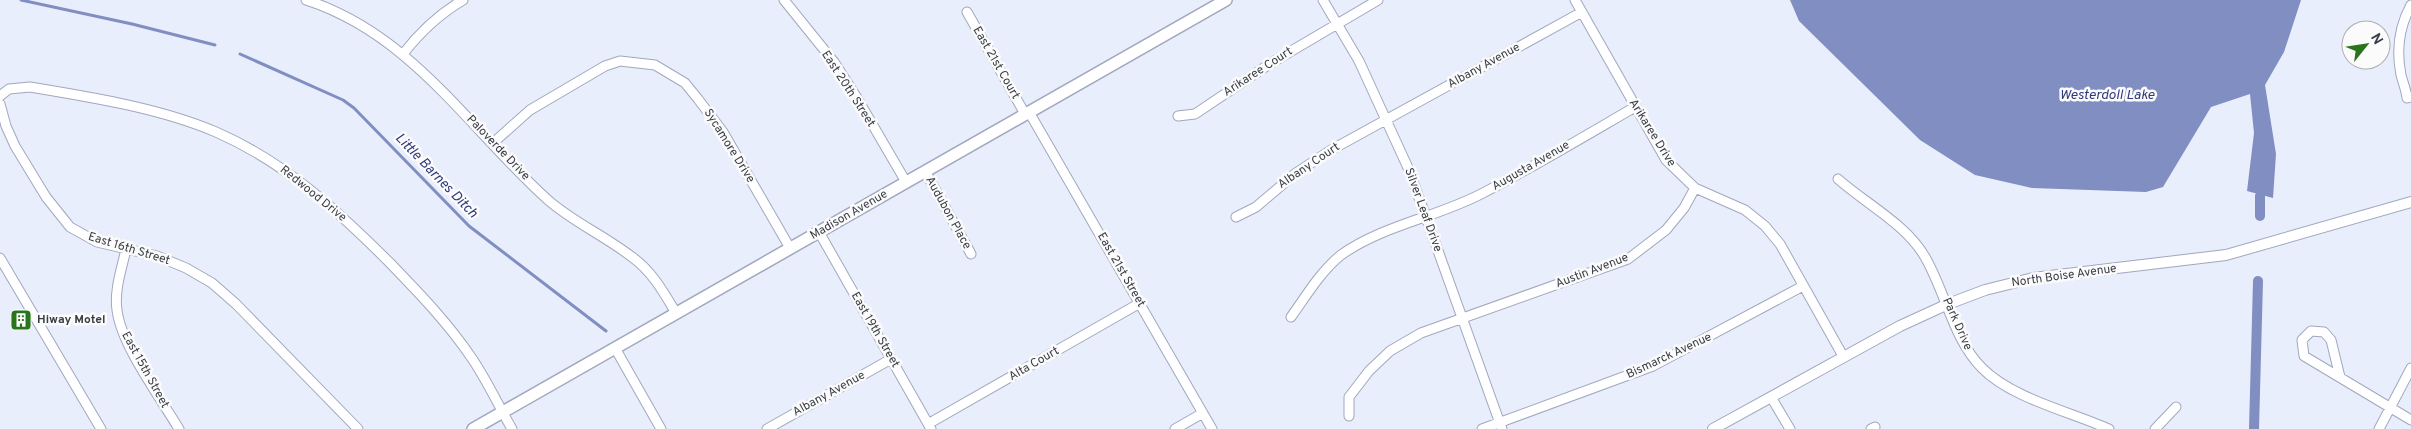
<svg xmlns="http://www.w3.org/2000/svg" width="2411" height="429" font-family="Overpass,sans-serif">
	<rect width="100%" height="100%" fill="#e9eefc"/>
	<!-- water -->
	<path fill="#818ec2" d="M1790 0H2301L2284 52 2265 85 2276 154 2273 198 2247 191 2254 133 2250 94 2211 107 2163 187 2146 192 2032 188 1975 175 1920 140 1799 21Z"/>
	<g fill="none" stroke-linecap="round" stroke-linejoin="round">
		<!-- stream -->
		<path stroke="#818ec2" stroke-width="3" d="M21 0 132 24 215 45
			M240 54 343 100 354 108 469 226 606 331"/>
		<!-- canal -->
		<path stroke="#818ec2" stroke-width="10" d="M2260 216V196
			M2254 429 2258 281"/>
		<!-- minor casing -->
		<g stroke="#a1a7be" stroke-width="11">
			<path id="minor" d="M306 0C412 34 469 129 548 200 573 222 605 236 632 257 652 271 664 293 676 313
				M784 0 834 62 857 98 906 182
				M1323 0 1359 61 1409 170 1502 429
				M1575 0 1666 160 1695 188 1745 210 1765 226 1780 244 1843 356
				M2411 5C2399 27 2396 50 2401 75 2403 83 2406 89 2407 98L2411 97
				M967 12 1025 114
				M403 54C420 32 439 14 463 0
				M0 96 9 89 30 87C90 97 160 108 216 132 285 162 338 211 390 263 419 293 448 323 471 357 487 380 498 405 512 429
				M0 104 6 126 15 146 46 197 70 227 97 242 157 256 186 268 212 283 236 304 358 429
				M1029 112 1212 429
				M1178 116 1195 114 1271 63 1378 0
				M493 143 530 110 605 66 620 61 655 65 685 83 698 99 723 132 790 248
				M925 171 971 254
				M1838 179C1866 204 1906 224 1925 257 1946 293 1953 339 1982 368 2011 398 2071 412 2109 429
				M1236 217 1256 207 1296 173 1331 150 1582 12
				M819 232 931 429
				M126 249C122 268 114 290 117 310 121 345 160 397 179 429
				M0 258 101 429
				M1291 317C1306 296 1321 271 1341 255 1383 225 1438 217 1483 193 1535 166 1585 136 1635 107
				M615 348 661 429
				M2340 377 2331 340 2324 332 2311 331 2302 340 2304 356 2411 420
				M1771 397 1790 429
				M1349 416V397L1369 371 1390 351 1421 333 1628 259 1666 230 1684 208 1695 188
				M928 424 1140 303
				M767 429 891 359
				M1175 429 1203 413
				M1482 429 1653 366 1803 286
				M1871 429 1875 427
				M2155 429 2176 407
				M2379 429 2411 368"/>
		</g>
		<!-- tertiary casing -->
		<g stroke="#a1a7be" stroke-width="12">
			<path id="tertiary" d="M1713 429 1900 326 1948 304 1985 290 2033 278 2226 255 2411 202"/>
		</g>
		<!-- secondary casing -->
		<g stroke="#a1a7be" stroke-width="14">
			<path id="secondary" d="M473 429 1226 0"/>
		</g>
		<!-- minor -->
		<use href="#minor" stroke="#fff" stroke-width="9"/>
		<!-- tertiary -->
		<use href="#tertiary" stroke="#fff" stroke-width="10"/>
		<!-- secondary -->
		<use href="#secondary" stroke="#fff" stroke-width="11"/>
	</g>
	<!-- icons -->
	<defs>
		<g id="building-square" transform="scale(1.125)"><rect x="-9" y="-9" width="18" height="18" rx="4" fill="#29751b" stroke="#fbfbfb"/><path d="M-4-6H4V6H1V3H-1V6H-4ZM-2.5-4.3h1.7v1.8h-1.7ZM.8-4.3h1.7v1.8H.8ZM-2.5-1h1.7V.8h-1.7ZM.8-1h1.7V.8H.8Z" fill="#fff"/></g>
	</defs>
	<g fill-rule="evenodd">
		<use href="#building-square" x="21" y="320"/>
	</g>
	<g text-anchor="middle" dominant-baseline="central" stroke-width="5" stroke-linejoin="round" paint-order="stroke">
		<!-- street labels -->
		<g font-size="12" fill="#3a3d46" stroke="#fbfbfb">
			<text transform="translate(996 63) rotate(60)">East 21st Court</text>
			<text transform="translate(1484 66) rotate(-29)">Albany Avenue</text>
			<text transform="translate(1258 72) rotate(-33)">Arikaree Court</text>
			<text transform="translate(848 89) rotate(57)">East 20th Street</text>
			<text transform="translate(1652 133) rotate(58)">Arikaree Drive</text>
			<text transform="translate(729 146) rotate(58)">Sycamore Drive</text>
			<text transform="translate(498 148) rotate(46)">Paloverde Drive</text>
			<text transform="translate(1309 166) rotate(-34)">Albany Court</text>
			<text transform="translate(1531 166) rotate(-30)">Augusta Avenue</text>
			<text transform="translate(313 194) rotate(39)">Redwood Drive</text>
			<text transform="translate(1423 210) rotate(70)">Silver Leaf Drive</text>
			<text transform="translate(948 213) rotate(61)">Audubon Place</text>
			<text transform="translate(849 215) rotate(-30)">Madison Avenue</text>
			<text transform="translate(129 249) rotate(17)">East 16th Street</text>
			<text transform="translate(1121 270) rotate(60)">East 21st Street</text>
			<text transform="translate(1592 271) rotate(-21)">Austin Avenue</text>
			<text transform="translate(2064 276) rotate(-8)">North Boise Avenue</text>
			<text transform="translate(1957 324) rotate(66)">Park Drive</text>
			<text transform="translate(875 330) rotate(60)">East 19th Street</text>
			<text transform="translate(1669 356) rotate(-25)">Bismarck Avenue</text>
			<text transform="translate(1034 364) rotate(-30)">Alta Court</text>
			<text transform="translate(145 370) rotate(61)">East 15th Street</text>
			<text transform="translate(829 394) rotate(-29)">Albany Avenue</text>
		</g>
		<!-- poi labels -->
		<g font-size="12" font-weight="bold" fill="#3a3d46" stroke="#fbfbfb" text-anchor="start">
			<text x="37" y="320">Hiway Motel</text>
		</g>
		<!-- water labels -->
		<g font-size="14" font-style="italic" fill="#303a7b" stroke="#fbfbfb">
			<text x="2107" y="95">Westerdoll Lake</text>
			<text transform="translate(436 176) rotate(46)">Little Barnes Ditch</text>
		</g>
	</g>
	<!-- north arrow -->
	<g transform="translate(2366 45) rotate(60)"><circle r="24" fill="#fbfbfb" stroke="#aeafb3"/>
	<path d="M0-4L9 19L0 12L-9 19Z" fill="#29751b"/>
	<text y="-8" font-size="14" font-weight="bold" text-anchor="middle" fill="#3a3d46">N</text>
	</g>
</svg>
